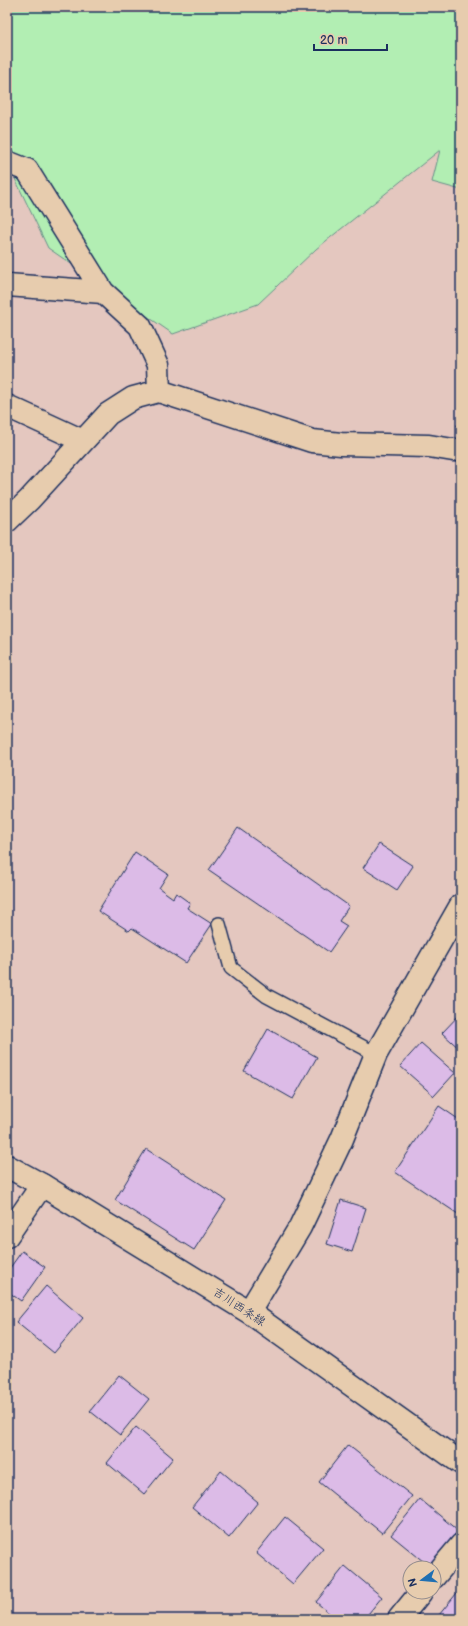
<svg xmlns="http://www.w3.org/2000/svg" width="468" height="1626" font-family="'Balsamiq Sans','Klee One',sans-serif">
	<rect width="100%" height="100%" fill="#e4c7bf"/>
	<filter id="ink" filterUnits="userSpaceOnUse"><feTurbulence type="fractalNoise" baseFrequency=".025" numOctaves="2"/><feDisplacementMap in="SourceGraphic" scale="8" xChannelSelector="R" yChannelSelector="G"/><feConvolveMatrix kernelMatrix="1 2 1 2 8 2 1 2 1" color-interpolation-filters="sRGB"/></filter>
	<g filter="url(#ink)">
		<!-- green -->
		<path fill="#b2eeb3" stroke="#668e88" d="M7 7H461V190L432 182 440 150 316 249 258 304 173 334 48 248 7 162Z"/>
		<!-- building -->
		<path fill="#dcbbe7" stroke="#1b2f5e" d="M238 828 349 906 339 921 347 926 329 952 209 870Z
			M379 844 413 866 397 890 363 868Z
			M135 852 168 874 159 888 173 898 176 893 190 903 187 908 212 924 186 963 132 928 129 931 98 911Z
			M461 1013V1050L442 1033Z
			M268 1029 317 1057 293 1099 244 1071Z
			M421 1043 455 1073 434 1096 400 1066Z
			M439 1106 461 1121V1216L395 1172Z
			M146 1149 226 1200 194 1250 115 1200Z
			M341 1200 366 1208 352 1252 327 1244Z
			M22 1251 45 1267 21 1301 7 1291V1272Z
			M46 1286 83 1318 54 1353 16 1322Z
			M119 1375 149 1399 120 1435 90 1411Z
			M136 1427 173 1458 144 1494 107 1463Z
			M348 1445 412 1496 382 1533 319 1482Z
			M221 1471 258 1502 229 1538 192 1507Z
			M420 1499 458 1531 429 1566 391 1535Z
			M285 1517 323 1548 293 1584 256 1553Z
			M345 1566 382 1597 364 1619H336L316 1602Z
			M461 1588V1619H444L439 1615Z"/>
		<g fill="none" stroke-linecap="round" stroke-linejoin="round">
			<!-- lane casing -->
			<g stroke="#1b2f5e" stroke-width="16">
				<path id="lane" d="M219 924 231 968 267 996 376 1054"/>
			</g>
			<!-- street casing -->
			<g stroke="#1b2f5e" stroke-width="25">
				<path id="street" d="M7 162 27 170 103 292 7 285
					M103 292 140 326 158 365 159 391
					M7 406 83 441
					M7 521 29 500 108 414 133 398 159 391 312 441 341 444 429 446 453 450H461
					M7 1236 42 1185
					M434 1577 461 1545
					M399 1619 421 1592"/>
			</g>
			<!-- secondary casing -->
			<g stroke="#1b2f5e" stroke-width="25">
				<path id="secondary" d="M7 1166 42 1185 249 1312 461 1463
					M249 1312 300 1227 342 1139 376 1054 461 905"/>
			</g>
			<!-- path -->
			<path stroke="#1b2f5e" stroke-width="2.5" stroke-dasharray="1 3" stroke-linecap="butt" d="M457 426 461 420"/>
			<!-- lane -->
			<use href="#lane" stroke="#e7ccae" stroke-width="13"/>
			<!-- street -->
			<use href="#street" stroke="#e7ccae" stroke-width="22"/>
			<!-- secondary -->
			<use href="#secondary" stroke="#e7ccae" stroke-width="22"/>
		</g>
	</g>
	<g text-anchor="middle" dominant-baseline="central" stroke-width="3" stroke-linejoin="round" paint-order="stroke">
		<!-- street labels -->
		<g font-size="12" fill="#1b2f5e" stroke="#e7ccae">
			<text transform="translate(239 1307) rotate(33)">吉川西条線</text>
		</g>
	</g>
	<!-- margin -->
	<rect width="468" height="1626" fill="none" stroke="#e7ccae" stroke-width="24"/>
	<rect x="12" y="12" width="444" height="1602" fill="none" stroke="#1b2f5e" stroke-width="1.5" filter="url(#ink)"/>
	<!-- north arrow -->
	<g transform="translate(422 1580) rotate(254)"><circle r="19" fill="#e7ccae" stroke="#958d8e"/>
	<path d="M0-3L7 15L0 10L-7 15Z" fill="#1f6fb2"/>
	<text y="-6" font-size="11" font-weight="bold" text-anchor="middle" fill="#1b2f5e">N</text>
	</g>
	<!-- scale -->
	<path d="M314 44v6h73v-6" fill="none" stroke="#1b2f5e" stroke-width="2"/>
	<text x="320" y="44" font-size="12" fill="#1b2f5e" stroke="#e7ccae" stroke-width="3" paint-order="stroke">20 m</text>
</svg>
